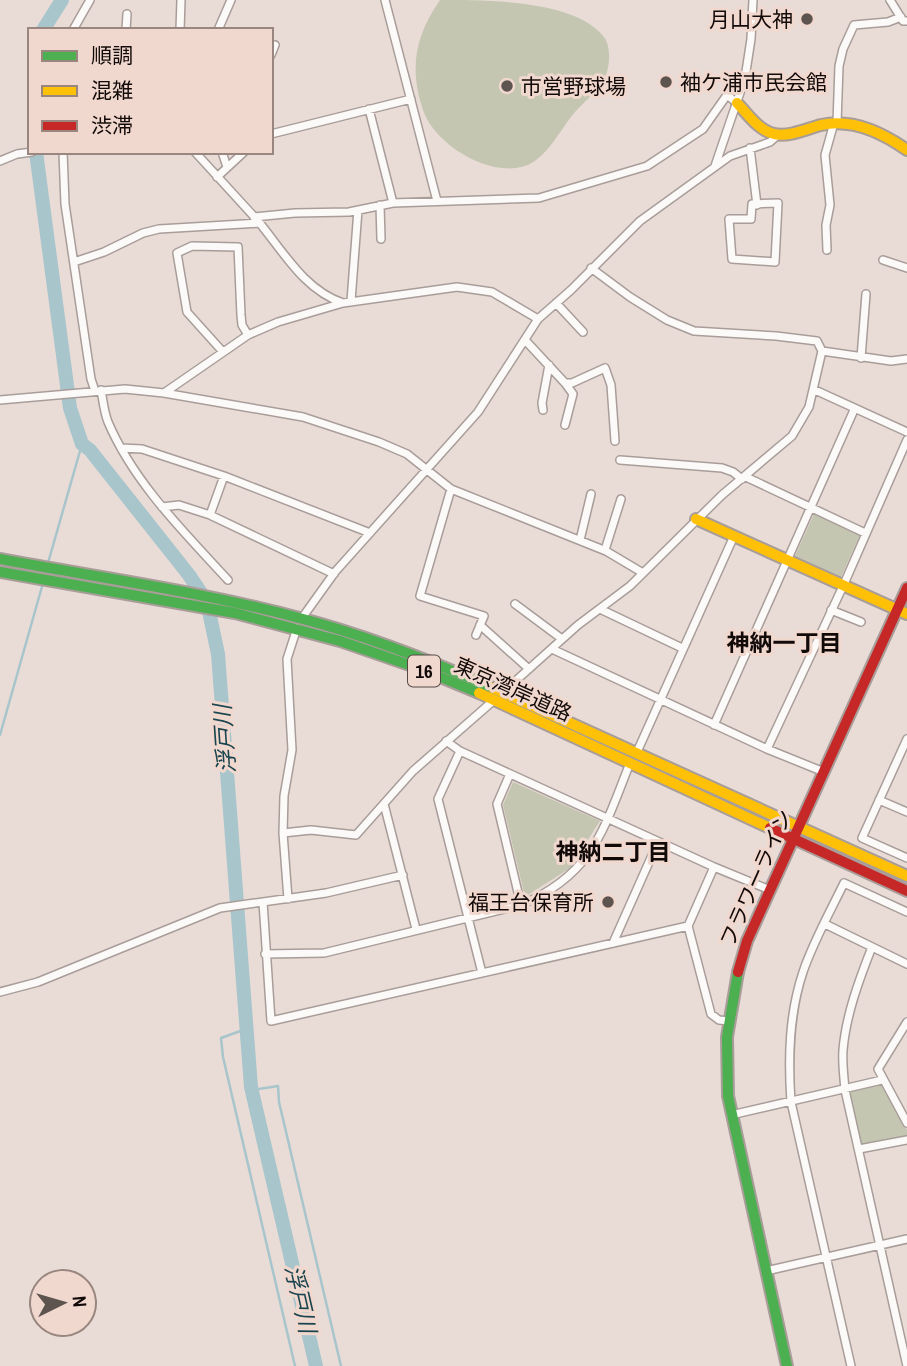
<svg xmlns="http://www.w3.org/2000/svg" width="907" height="1366" font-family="'Archivo Narrow','Noto Sans JP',sans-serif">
	<rect width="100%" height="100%" fill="#e9dcd7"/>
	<!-- green -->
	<path fill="#c4c6b2" d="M440 0C489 0 581 0 606 40 611 51 610 70 603 81 596 92 584 102 575 112 561 128 547 159 525 166 489 178 434 144 423 110 409 68 415 36 440 0Z
		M814 514 860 535 841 577 795 556Z
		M513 782 600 821 570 868 525 897 503 805Z
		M881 1084 907 1130V1137L862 1145 849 1092Z"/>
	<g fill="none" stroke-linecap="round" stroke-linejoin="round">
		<!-- stream -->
		<path stroke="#a8c5cc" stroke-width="2.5" d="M48 563 82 444
			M0 735 43 583
			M246 1029 221 1038 223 1057 295 1366
			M252 1090 278 1086 279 1102 341 1366"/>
		<!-- river -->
		<path stroke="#a8c5cc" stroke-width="14" d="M43 30 62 0
			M36 152 70 408 82 444 90 450 189 575 207 602 218 654 251 1087 316 1366"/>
		<!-- street casing -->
		<g stroke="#a89d99" stroke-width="10">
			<path id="street" d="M385 0 437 201
				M890 0 903 21H907
				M73 30 90 0
				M126 30 127 14
				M180 30 181 0
				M218 30 231 0
				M271 55 275 45
				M369 109 393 203
				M837 123 839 66 843 49 854 25 888 22 901 17
				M271 134 411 99
				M750 148 757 205
				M63 152 65 204 91 379 95 391
				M195 152C216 175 237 198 258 221 283 251 304 290 343 303L457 287 492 292 538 319
				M222 152 227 167
				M0 161 17 154 32 152
				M715 166 745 78 751 39 753 0
				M217 177 244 152
				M778 203 775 262 732 259 729 219H751L752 204Z
				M380 205 381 239
				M254 217 295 213 349 212 393 203 539 198 647 166 703 129 727 95 737 103
				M827 250 826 225 830 205 825 155 834 123
				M883 260 907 268
				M74 262 104 252 143 233 159 229 259 223
				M351 301 358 210
				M556 303 583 332
				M525 340 565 383H572L605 368 611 385 615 441
				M822 351 891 361 907 359
				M223 352 187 312 177 253 192 246 238 247 241 315 242 325 248 335
				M861 358 866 294
				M565 383 573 394 565 425
				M101 390C103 400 104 412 108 422 134 483 184 532 228 580
				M815 390 907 432
				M164 393 248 335 278 322 343 303
				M0 400 125 389 164 393 303 417 379 442 407 454 451 489 606 551 643 573
				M543 410 542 403 549 365
				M121 448 142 449 224 476 370 533
				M620 460 722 468 733 472 742 479
				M746 477 865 533
				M451 489 420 596 484 616 476 635
				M162 507 179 505 210 515 334 574
				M210 515 224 476
				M580 540 591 494
				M605 550 621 499
				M515 604 562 639
				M600 609 682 648
				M831 610 861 622
				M302 618 335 572 478 412 538 319 571 290 640 221 730 156 770 142 779 134
				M480 625 529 669
				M552 649 767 749 824 772
				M502 693 578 625 630 586 722 495 792 436 809 407 822 351 817 341 776 336 694 331 667 320 630 297 591 268
				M714 725 854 410
				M907 739 862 838 907 858
				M446 741 460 751 714 867 770 890
				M767 749 844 584 907 440
				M460 751 438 799 482 973
				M637 752 734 536
				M510 774 497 804 521 905
				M879 800 907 812
				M384 804 416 929
				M283 833 311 830 356 835 413 771 493 701
				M714 867 688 926 711 1014 719 1020 729 1021
				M288 899 283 833 284 796 292 750 287 659 297 628
				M263 902 271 1021 688 926
				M825 924 907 964
				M613 943 658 842
				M872 947C859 980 846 1015 843 1050 842 1063 844 1077 845 1090L907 1366
				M265 954 324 953 521 905C593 874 603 831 630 763
				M0 992 38 982 220 908 326 893 403 875
				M907 1022 878 1069 907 1123
				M731 1115 882 1080
				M859 1149 907 1140
				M766 1271 907 1239
				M851 1366 791 1102C788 1058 789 1014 803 972 813 942 830 912 844 883L907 912"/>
		</g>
		<!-- fast casing -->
		<g stroke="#a89d99" stroke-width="14">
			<path id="fast" d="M0 559C101 578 204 592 303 619 368 636 431 661 493 688
				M0 572 235 613 340 641 421 669 479 693
				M738 972 727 1037 728 1096 787 1366"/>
		</g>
		<!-- slow casing -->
		<g stroke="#a89d99" stroke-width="14">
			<path id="slow" d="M737 103C748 114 758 130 774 134 790 137 806 129 821 125 852 118 883 133 907 150
				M696 519 907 614
				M493 688 907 876
				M479 693 770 828"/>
		</g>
		<!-- jam casing -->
		<g stroke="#a89d99" stroke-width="14">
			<path id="jam" d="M770 828 907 891
				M738 972 747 941 907 588"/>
		</g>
		<!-- street -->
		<use href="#street" stroke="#fcfaf9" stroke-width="7"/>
		<!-- fast -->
		<use href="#fast" stroke="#4caf50" stroke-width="10"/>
		<!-- slow -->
		<use href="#slow" stroke="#ffc107" stroke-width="10"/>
		<!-- jam -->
		<use href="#jam" stroke="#c62828" stroke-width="10"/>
	</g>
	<!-- markers -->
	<g fill="#5d5450" stroke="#f1d8cf" stroke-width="2.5">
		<circle cx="807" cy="19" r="7"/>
		<circle cx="666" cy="82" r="7"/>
		<circle cx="507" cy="86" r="7"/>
		<circle cx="608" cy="902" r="7"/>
	</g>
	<g text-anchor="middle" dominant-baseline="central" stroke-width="6" stroke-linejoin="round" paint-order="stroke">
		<!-- shield labels -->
		<rect fill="#f1d8cf" stroke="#554844" stroke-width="2" x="408" y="655.5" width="32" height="31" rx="5"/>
		<g font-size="19" font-weight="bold" fill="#120a08">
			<text x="424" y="671">16</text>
		</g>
		<!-- poi labels -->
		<g font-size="21" fill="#120a08" stroke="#f1d8cf" text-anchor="end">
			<text x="793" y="19">月山大神</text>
			<text x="680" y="82" text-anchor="start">袖ケ浦市民会館</text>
			<text x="521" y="86" text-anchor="start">市営野球場</text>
			<text x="594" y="902">福王台保育所</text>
		</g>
		<!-- street labels -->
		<g font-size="21" fill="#120a08" stroke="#f1d8cf">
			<text transform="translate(513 689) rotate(24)">東京湾岸道路</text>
			<text transform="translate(756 878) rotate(-66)">フラワーライン</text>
		</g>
		<!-- neighbourhood labels -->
		<g font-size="23" font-weight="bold" fill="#120a08" stroke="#f1d8cf">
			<text x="784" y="642">神納一丁目</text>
			<text x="613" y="851">神納二丁目</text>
		</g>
		<!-- water labels -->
		<g font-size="23" font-style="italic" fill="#1a454f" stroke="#f1d8cf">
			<text transform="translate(224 739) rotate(-94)">浮戸川</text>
			<text transform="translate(301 1299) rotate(77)">浮戸川</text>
		</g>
	</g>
	<!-- legend -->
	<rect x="28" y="28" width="245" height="126" fill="#f1d8cf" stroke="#98867f" stroke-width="2"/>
	<rect x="42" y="51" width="35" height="10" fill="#4caf50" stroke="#98867f" stroke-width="2"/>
	<text x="91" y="63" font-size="21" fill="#120a08">順調</text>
	<rect x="42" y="86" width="35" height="10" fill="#ffc107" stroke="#98867f" stroke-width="2"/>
	<text x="91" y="98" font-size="21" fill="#120a08">混雑</text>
	<rect x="42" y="121" width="35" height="10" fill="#c62828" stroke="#98867f" stroke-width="2"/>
	<text x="91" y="133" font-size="21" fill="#120a08">渋滞</text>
	<!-- north arrow -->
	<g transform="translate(63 1303) rotate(85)"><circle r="33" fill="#f1d8cf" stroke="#98867f" stroke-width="2"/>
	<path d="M0-5L12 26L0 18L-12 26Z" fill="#5d5450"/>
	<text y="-10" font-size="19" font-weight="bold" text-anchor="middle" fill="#120a08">N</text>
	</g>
</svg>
